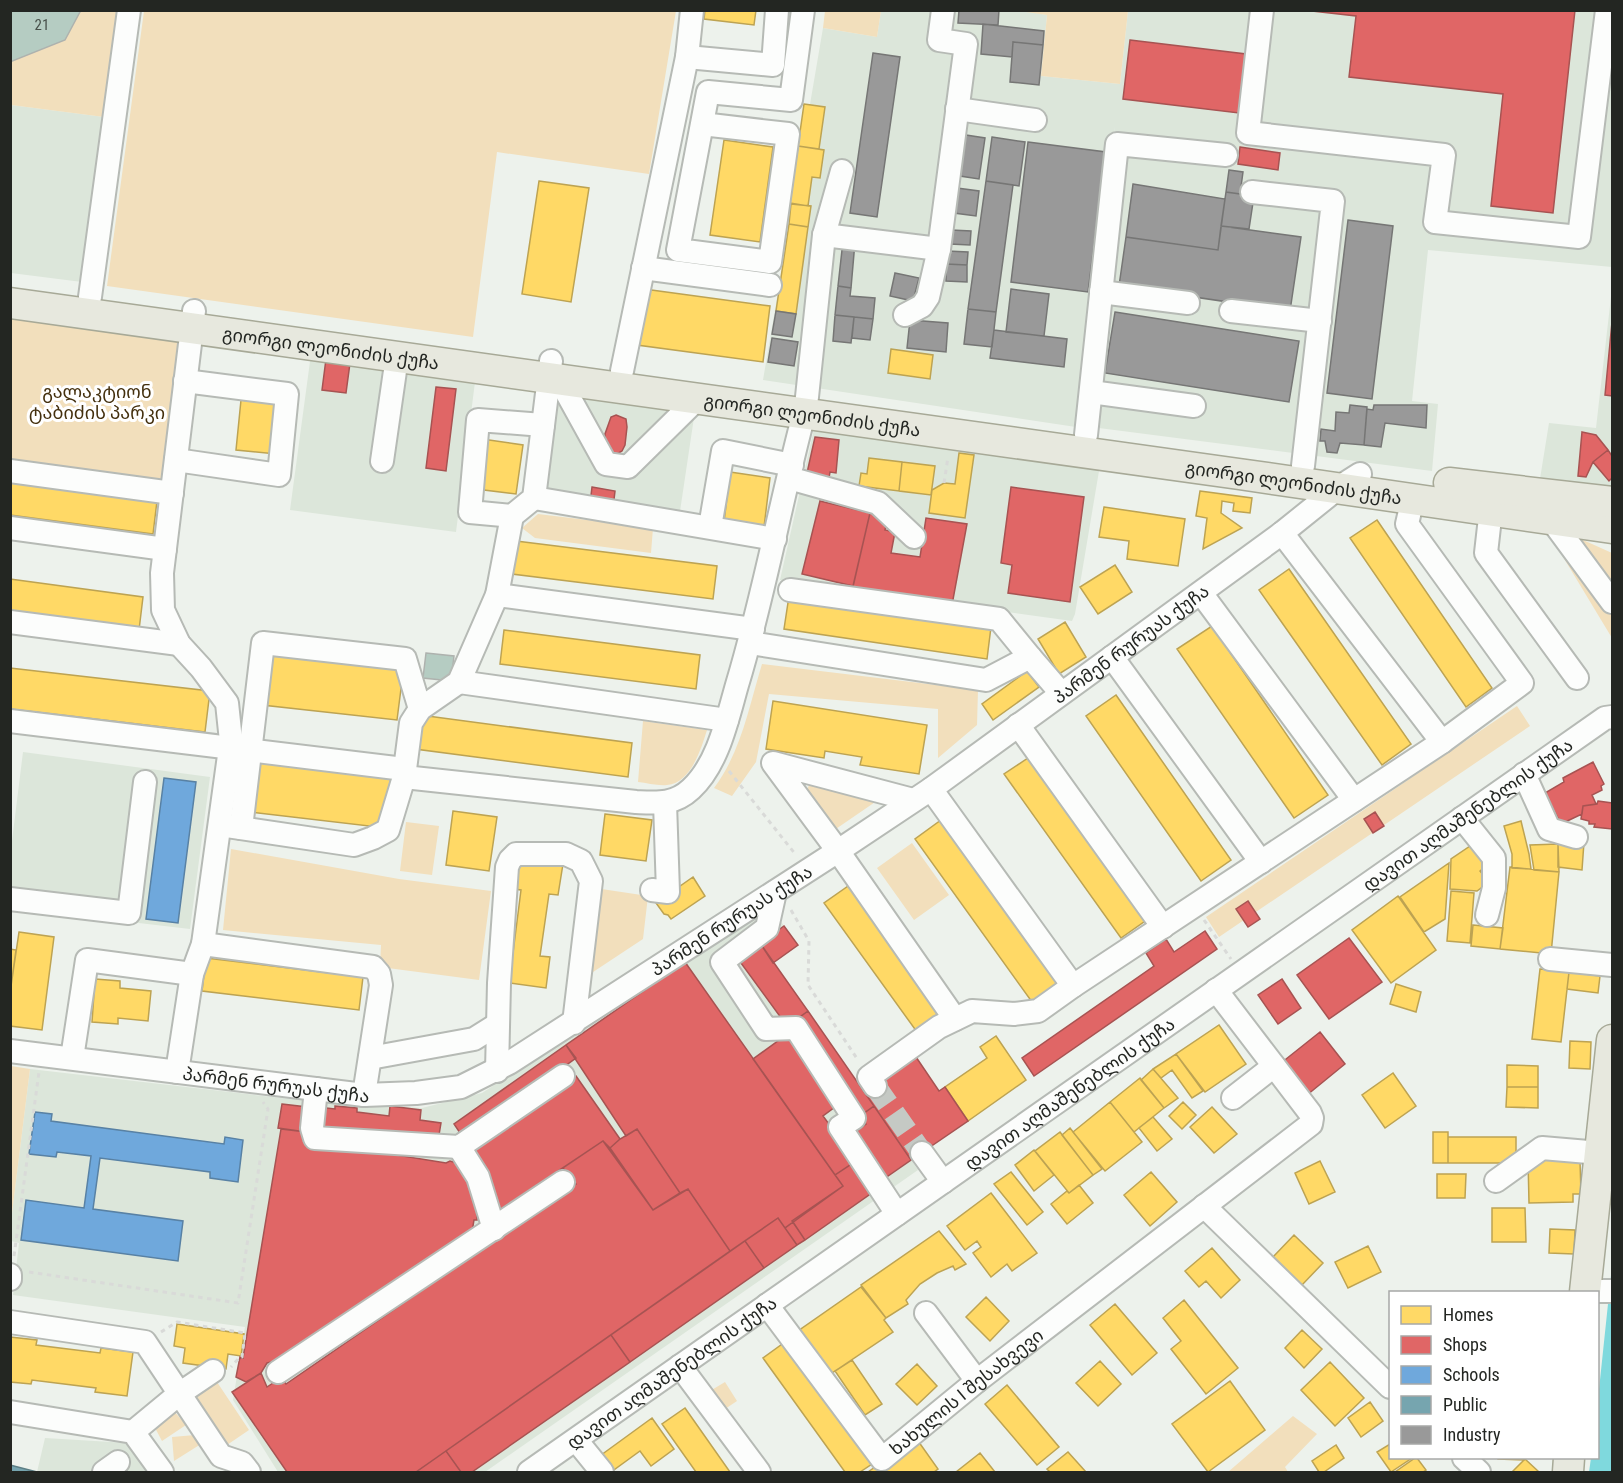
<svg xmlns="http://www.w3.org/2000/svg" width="1623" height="1483" font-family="'Roboto Condensed','Noto Sans Georgian',sans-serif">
	<rect width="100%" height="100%" fill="#edf2ec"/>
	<!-- built -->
	<path fill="#dce6da" d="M1019 10 1047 15 1041 76 1120 84 1128 11H1612V267L1428 250 1412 401 1438 404 1432 471 1091 427 1115 127 1076 427 763 380 823 28 877 37 881 11Z
		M11 105 104 117 82 282 11 273Z
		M1612 288V492L1539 485 1549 423 1596 428Z
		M311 354 476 374 456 532 290 510Z
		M555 383 696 404 679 518 538 497Z
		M816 420 1100 465 1075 614 1072 621 780 580Z
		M23 752 210 777 190 929 11 908V849Z
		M768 904 798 945 774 963 918 1170 485 1472H278L233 1400 245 1327 13 1295 19 1243 11 1241V1221L30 1069 281 1098 422 1108 482 1093Z
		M45 1438 128 1443 148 1472H37Z"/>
	<!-- green -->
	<path fill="#f2dfbc" d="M11 11H118L104 117 11 105Z
		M144 11V10L676 11 649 174 497 152 473 337 107 286Z
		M825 11H881L877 37 823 28Z
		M1019 11H1128L1120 84 1041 76 1047 15Z
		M11 310 186 335 168 489 11 468Z
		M538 514 653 528 651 553 535 538 522 528Z
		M1548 532 1572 535 1612 553V638Z
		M762 664 978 690 977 725 938 758V709L769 694 756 762 732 796 714 788C741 752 749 707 762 664Z
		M1517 706 1530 726 1219 937 1206 917Z
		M643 721 707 730C701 749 691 783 667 785 658 786 647 783 638 782Z
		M813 778 881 798 830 833 805 793Z
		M406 822 439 826 432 875 400 871Z
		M912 843 949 895 914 920 877 868Z
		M231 849 399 879 491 891 479 980 380 967 381 945 223 930Z
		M595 888 648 896 643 939 584 978Z
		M11 1066 30 1069 11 1221 10 1066Z
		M215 1379 249 1430 227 1445 192 1394Z
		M725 1382 737 1401 722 1411 710 1391Z
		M173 1410 186 1425 162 1441 154 1426Z
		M1293 1416 1317 1434 1285 1467 1288 1472H1228Z
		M195 1435 201 1444 174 1461 172 1437Z"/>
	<!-- water -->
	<path fill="#7fd9dd" d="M1612 1266V1472H1589L1591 1458H1598V1399Z"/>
	<!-- homes -->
	<path fill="#ffd966" stroke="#bda352" stroke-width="1.5" d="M705 10H756L754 25 704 19Z
		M804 104 825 107 819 149 798 146Z
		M724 140 773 147 760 242 710 235Z
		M798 146 824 150 820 178 812 177 808 206 790 203Z
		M539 181 589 188 571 302 522 294Z
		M791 204 811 206 808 227 789 224Z
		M789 224 808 227 796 314 776 311Z
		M644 289 770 306 763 362 637 345Z
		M891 349 933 355 930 379 888 373Z
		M241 400 282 405 276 454 236 450Z
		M482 439 523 445 516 494 476 489Z
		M959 453 974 455 965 518 929 513 932 490 944 483 955 484Z
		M869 458 902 462 899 491 859 486 861 473 867 474Z
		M902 462 935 466 931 495 899 491Z
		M730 472 770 478 764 527 724 522Z
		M10 481 157 501 153 534 10 515Z
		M1200 491 1252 498 1250 513 1233 511 1234 503 1222 501 1221 513 1242 528 1203 549 1207 518 1196 516Z
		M1104 507 1185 519 1178 566 1127 559 1129 541 1099 537Z
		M1377 520 1492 688 1466 707 1350 538Z
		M516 541 717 566 713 599 512 574Z
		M1115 565 1132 592 1098 614 1080 587Z
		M1289 569 1411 744 1382 765 1259 590Z
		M10 579 143 597 139 630 10 612Z
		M789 596 991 627 987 659 784 629Z
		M1065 622 1086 657 1059 674 1038 639Z
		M1212 626 1328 795 1294 818 1177 649Z
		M504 630 700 655 696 689 500 664Z
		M268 650 404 665 397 720 262 705Z
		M10 668 210 691 205 732 10 709Z
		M1027 671 1039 687 993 720 982 704Z
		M1116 695 1231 860 1201 881 1086 716Z
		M773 701 927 725 919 774 860 765 862 757 825 751 824 758 766 749Z
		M420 715 632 743 628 777 415 749Z
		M1031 756 1148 919 1121 938 1004 774Z
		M256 757 392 772 386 828 250 812Z
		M453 811 497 817 489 871 446 865Z
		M605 814 652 820 646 861 600 855Z
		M941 820 1058 983 1032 1002 915 839Z
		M1521 821 1529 854 1531 869 1512 868V854L1504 826Z
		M1558 839 1584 842 1582 870 1558 867Z
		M1476 842 1489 863 1480 871 1489 882 1477 891 1450 889 1451 859Z
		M1558 844 1559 872 1534 870 1530 845Z
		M518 858 563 864 558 895 549 894 540 956 550 957 546 988 502 982 506 952 513 953 521 890 514 889Z
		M1449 863 1445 919 1424 932 1400 897Z
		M1510 867 1559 872 1551 954 1500 949Z
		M693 877 705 896 671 919 668 915 664 914 656 903Z
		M851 884 943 1013 917 1032 824 903Z
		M1451 891 1474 893 1470 943 1447 941Z
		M1398 896 1436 950 1391 983 1352 930Z
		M1473 925 1503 928 1500 949 1471 946Z
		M19 932 54 937 42 1030 10 1026V993Z
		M10 949 16 950 10 993Z
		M206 958 363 977 359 1010 202 991Z
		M1540 969 1569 972 1561 1042 1532 1039Z
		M1569 972 1600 976 1598 993 1567 989Z
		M95 979 120 981V988L151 991 148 1021 118 1018V1024L92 1022Z
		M1396 984 1421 992 1416 1012 1390 1004Z
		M1219 1025 1246 1064 1205 1092 1176 1054Z
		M996 1036 1026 1080 968 1121 945 1087 987 1058 980 1047Z
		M1570 1041 1591 1042 1590 1069 1569 1068Z
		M1176 1054 1203 1091 1192 1098 1172 1070 1161 1078 1153 1069Z
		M1507 1065 1538 1066V1087H1507Z
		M1153 1069 1178 1098 1164 1108 1141 1080Z
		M1393 1073 1416 1106 1385 1128 1362 1095Z
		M1140 1078 1164 1108 1134 1132 1110 1102Z
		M1507 1087H1538V1108L1506 1107Z
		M1110 1102 1142 1142 1105 1171 1073 1132Z
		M1183 1102 1196 1115 1182 1129 1169 1116Z
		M1212 1107 1237 1134 1214 1153 1190 1127Z
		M1153 1117 1172 1139 1157 1151 1139 1128Z
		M1070 1128 1102 1169 1093 1175 1062 1135Z
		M1060 1132 1093 1175 1069 1193 1035 1151Z
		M1433 1132H1448V1163H1433Z
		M1448 1137H1516V1163H1448Z
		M1034 1150 1054 1175 1034 1191 1015 1165Z
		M1577 1153 1580 1161 1581 1194H1573V1202L1529 1203 1528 1160Z
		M1320 1161 1335 1192 1309 1204 1295 1173Z
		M1011 1172 1043 1212 1027 1225 994 1184Z
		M1151 1172 1177 1202 1150 1226 1124 1195Z
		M1437 1174H1466L1465 1198H1437Z
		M1079 1185 1093 1203 1067 1224 1051 1204 1067 1191 1069 1193Z
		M991 1193 1037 1253 1012 1271 1007 1264 991 1277 973 1253 981 1247 977 1241 965 1250 947 1226Z
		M1492 1208H1525L1526 1242H1492Z
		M1550 1229 1575 1230 1574 1254 1549 1253Z
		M939 1231 966 1264 955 1270 953 1266 937 1273 920 1284 906 1300 908 1304 886 1318 861 1285Z
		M1294 1235 1323 1263 1302 1285 1273 1257Z
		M1368 1246 1381 1272 1348 1288 1335 1262Z
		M1212 1248 1240 1280 1221 1298 1206 1281 1199 1287 1185 1271Z
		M861 1287 886 1318 884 1320 893 1332 829 1375 798 1331Z
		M986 1297 1009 1321 990 1341 966 1317Z
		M1184 1300 1238 1368 1206 1394 1171 1349 1181 1341 1163 1318Z
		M1115 1304 1157 1353 1132 1375 1090 1325Z
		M177 1324 244 1334 241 1356 228 1354 226 1369 183 1363 185 1348 174 1346Z
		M1302 1330 1322 1349 1304 1368 1285 1348Z
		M10 1337 37 1340 36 1345 100 1353 101 1348 133 1352 127 1396 95 1392 96 1388 32 1380 31 1384 10 1382Z
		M785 1342 872 1464 860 1472H845L763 1358Z
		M852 1360 882 1404 865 1415 835 1371Z
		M1100 1361 1121 1384 1098 1406 1076 1383Z
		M1330 1362 1364 1398 1335 1426 1301 1390Z
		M917 1364 937 1386 917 1405 896 1384Z
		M1230 1381 1265 1430 1208 1472 1172 1424Z
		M1007 1385 1059 1447 1037 1465 985 1404Z
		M1370 1402 1383 1421 1361 1437 1348 1418Z
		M685 1408 730 1472H696L662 1424Z
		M652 1418 674 1449 651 1466 640 1451 611 1472 597 1458Z
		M916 1438 938 1469 934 1472H868Z
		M1390 1444V1458H1412L1391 1472 1377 1452Z
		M1336 1445 1344 1458 1324 1472H1319L1312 1461Z
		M1068 1452 1086 1472H1050L1047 1469Z
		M980 1453 995 1472H956Z
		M1415 1458H1417L1426 1470 1423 1472H1395Z
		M1498 1458H1524V1460L1498 1459Z
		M1525 1459 1539 1472H1512Z"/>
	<!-- shops -->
	<path fill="#e06666" stroke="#a75352" stroke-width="1.5" d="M1303 10H1575L1553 213 1491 206 1503 94 1349 77 1356 16Z
		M1130 40 1246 54 1239 113 1123 99Z
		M1240 147 1280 153 1278 170 1238 164Z
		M1612 322V396L1605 395Z
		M326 359 350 363 346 393 322 390Z
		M436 387 456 389 446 471 426 468Z
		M616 415 626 419 627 427 625 445 622 451 617 454 611 453 605 442V434L611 417Z
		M1582 432 1596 435 1608 450 1593 462 1586 477 1578 476Z
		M815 437 839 440 836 473 830 472 829 478 807 473Z
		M1608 450 1612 456V478L1609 481 1593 462Z
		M592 487 615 491 613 508 590 504Z
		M1011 487 1084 497 1070 602 1008 593 1012 565 1001 563Z
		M820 501 870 513 853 586 802 574Z
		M870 513 888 516 885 530 895 532 891 553 920 557 926 518 967 524 952 605 852 591Z
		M1593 762 1604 784 1601 786 1602 790 1592 795 1596 804 1583 806 1582 814 1561 824 1545 793 1564 782 1563 778Z
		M1598 801 1612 803V829L1594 827 1595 824H1589V821L1581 819 1583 806 1597 804Z
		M1375 812 1384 826 1373 833 1364 819Z
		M1248 901 1260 919 1248 927 1236 909Z
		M784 926 798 945 773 963 760 943Z
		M1205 931 1217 949 1034 1076 1022 1058 1154 966 1146 953 1166 939 1174 952Z
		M1349 938 1382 982 1329 1019 1297 975Z
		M760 943 808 1011 787 1026 738 959Z
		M685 962 843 1186 785 1228 778 1218 730 1251 688 1189 680 1193 637 1129 626 1136 566 1045Z
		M1282 979 1301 1008 1278 1024 1258 995Z
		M808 1011 874 1106 860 1116 796 1020Z
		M793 1030 843 1101 823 1116 856 1161 835 1175 753 1059Z
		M1320 1032 1345 1064 1307 1095 1281 1063Z
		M566 1045 576 1058 464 1139 454 1124Z
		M916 1057 939 1091 945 1087 968 1121 911 1160 865 1093Z
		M576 1076 620 1139 610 1148 603 1141 501 1209 483 1183 472 1149Z
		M282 1104 307 1107 306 1132 278 1128Z
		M335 1106 357 1108V1112L389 1116 390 1106 421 1110 420 1120 441 1123 438 1141 316 1126 318 1107 335 1109Z
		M874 1106 911 1160 878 1183 847 1138 866 1124 860 1116Z
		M281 1129 306 1132 303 1140 446 1163 450 1161 467 1166 477 1199V1220H474L472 1232 291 1358 267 1363 261 1373 246 1382 236 1377 240 1357 243 1358Z
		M637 1129 680 1193 653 1210 610 1148 620 1139Z
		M603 1141 653 1210 688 1189 730 1251 416 1472H287L232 1392 261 1373 267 1387 282 1377 286 1384 576 1184 563 1168Z
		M856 1161 876 1190 805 1240 792 1221 843 1186 835 1175Z
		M778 1218 797 1245 764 1268 745 1241Z
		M793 1222 805 1240 797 1245 785 1228Z
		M745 1241 764 1268 630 1362 611 1335Z
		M611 1335 630 1362 472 1472H461L446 1451Z
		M446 1451 461 1472H416Z"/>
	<!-- schools -->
	<path fill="#6fa8dc" stroke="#5881a4" stroke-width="1.5" d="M164 778 196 782 178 923 146 919Z
		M35 1112 52 1114 51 1121 224 1144 225 1137 243 1140 238 1182 210 1178V1172L100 1158 93 1209 183 1221 178 1261 21 1240 26 1200 84 1208 91 1156 57 1152 56 1157 29 1154Z"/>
	<!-- public -->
	<path fill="#76a5af" stroke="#5d7f85" stroke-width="1.5" d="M10 1465 37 1472H10Z"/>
	<!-- industry -->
	<path fill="#999" stroke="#767675" stroke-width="1.5" d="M959 10H999L998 25 958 23Z
		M983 24 1044 31 1043 45 1013 42 1012 57 981 54Z
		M1013 42 1043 45 1039 85 1010 82Z
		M873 53 900 57 877 217 850 213Z
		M966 135 985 138 979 179 960 176Z
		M992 137 1025 142 1019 186 986 181Z
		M1028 142 1106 152 1088 292 1011 282Z
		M1229 170 1243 172 1240 194 1226 192Z
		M986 181 1013 185 996 312 968 309Z
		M1133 184 1225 199 1218 250 1126 237Z
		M957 188 979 191 976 216 954 213Z
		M1226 192 1254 196 1249 229 1221 226Z
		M1348 220 1393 226 1372 399 1327 393Z
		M1221 226 1301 237 1290 311 1119 286 1126 237 1218 250Z
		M951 230 971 231 970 245 950 244Z
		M843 241 855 242 851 288 838 286Z
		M947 251 968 252 967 265 946 264Z
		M946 264 967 265V282L946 281Z
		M895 273 919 278 913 301 890 296Z
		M838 286 851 288 850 296 875 298 873 319 835 315Z
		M1011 289 1049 294 1044 336 1006 332Z
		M968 309 996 312 992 347 964 344Z
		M776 311 796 314 792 337 772 334Z
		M1115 312 1299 341 1289 402 1105 373Z
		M835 315 854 317 851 343 833 341Z
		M854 317 873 319 870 340 852 338Z
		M910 320 948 323 946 352 907 348Z
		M994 330 1067 339 1064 367 990 358Z
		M772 338 798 342 794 366 768 362Z
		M1350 405 1367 407 1364 445 1340 443 1337 453 1327 452 1325 441H1320L1321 429 1335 431 1336 412 1349 413Z
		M1374 405H1427L1426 428 1385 423 1381 447 1364 445 1367 409 1373 410Z"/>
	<!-- building -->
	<path fill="#b5ccc2" stroke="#aeb2ae" stroke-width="1.5" d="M10 10H81L65 40 10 62Z
		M426 653 454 656 451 681 423 678Z"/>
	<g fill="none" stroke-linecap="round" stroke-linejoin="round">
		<!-- minor-tunnel -->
		<path stroke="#c5c9c4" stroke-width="22" stroke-dasharray="22 11" stroke-linecap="butt" d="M875 1086 922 1153"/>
		<!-- minor casing -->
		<g stroke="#b6bab5" stroke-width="26">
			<g id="minor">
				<path d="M1262 10 1248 133 1444 155 1435 222 1579 237 1607 10"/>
				<path d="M687 57 773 65 777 10"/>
				<path d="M957 109 1035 120"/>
				<path d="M702 124 788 134 770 262 678 250C688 198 698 145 708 92L791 100 803 10"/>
				<path d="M1252 192 1333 201 1303 466"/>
				<path d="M824 235 939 249 966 44 939 40 943 10"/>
				<path d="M643 268 770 285"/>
				<path d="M1101 292 1188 303"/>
				<path d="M90 297 129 10"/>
				<path d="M1231 311 1320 321"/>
				<path d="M905 315 922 306 928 297 939 249"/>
				<path d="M622 371 687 57 692 10"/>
				<path d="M559 379 606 464 628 467 697 399"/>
				<path d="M1091 392 1194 406"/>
				<path d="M1086 435 1117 144 1226 155"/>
				<path d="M176 460 279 475 287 394 185 381"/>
				<path d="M382 461 397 357"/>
				<path d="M10 471 172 493"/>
				<path d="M789 478 878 503 914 537"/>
				<path d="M534 498 775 539"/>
				<path d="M1491 509 1486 553 1577 678"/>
				<path d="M512 516 470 512 478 420 543 425"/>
				<path d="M1550 518 1612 602"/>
				<path d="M710 527 723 451 792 465"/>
				<path d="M10 528 165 549"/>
				<path d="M1282 533 1442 742"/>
				<path d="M790 590 999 619 1030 657"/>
				<path d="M1201 593 1354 800"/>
				<path d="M497 595 753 629"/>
				<path d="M10 622 179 644"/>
				<path d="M750 643 986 680 1030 657 1061 693"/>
				<path d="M1112 657 1261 862"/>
				<path d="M459 682 727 720"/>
				<path d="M10 721 404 769"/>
				<path d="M1018 725 1163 927"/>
				<path d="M1524 774 1549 829 1576 837"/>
				<path d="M404 777 636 802C657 803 674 805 691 789 718 764 727 720 737 685 764 596 780 504 804 414L807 397 824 235 842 171"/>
				<path d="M931 789 1073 986"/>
				<path d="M913 800 773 763 838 851 955 1019"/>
				<path d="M1462 818 1494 858V888L1487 915"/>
				<path d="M220 825 354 845 373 838 388 830 404 777 411 723 420 709 459 682 497 595 512 516 534 498 551 361"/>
				<path d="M241 828 263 643 405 659 420 709"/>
				<path d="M652 890 668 892 665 803"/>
				<path d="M775 892 767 928 722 962 766 1029 796 1028 854 1118 840 1127 897 1214"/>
				<path d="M10 899 129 913 145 782"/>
				<path d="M203 944 373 967 379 974 381 985 364 1095"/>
				<path d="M1550 959 1612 965"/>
				<path id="s1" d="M10 1051 364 1095 416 1093 461 1087 509 1063 838 851 931 789 1282 533 1338 488 1360 474"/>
				<path d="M72 1058 87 960 192 974"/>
				<path d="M370 1058 474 1039 498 1024"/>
				<path d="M497 1071 499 983 507 867 510 860 516 854H566L581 861 591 881 574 1023"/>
				<path d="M177 1072 192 974 203 944 231 741 227 703 201 668 179 644 163 610 162 573 194 311"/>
				<path d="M875 1086 869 1077 939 1027 972 1011 1014 1014 1038 1011 1073 986 1442 742 1522 683 1407 524 1413 498"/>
				<path d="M316 1089 312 1128 315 1138 459 1147 563 1076"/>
				<path d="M1233 1098 1274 1066"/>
				<path d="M459 1147 478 1177 494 1229"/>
				<path d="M922 1153 943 1182"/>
				<path d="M1496 1181 1542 1148 1600 1153"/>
				<path d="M1204 1206 1390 1387"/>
				<path d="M10 1275V1279"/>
				<path d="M1586 1291H1612"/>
				<path id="s2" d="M767 1305 882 1459 977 1381 1311 1124 1312 1118 1310 1113 1216 990"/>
				<path d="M926 1313 977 1381"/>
				<path d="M10 1322 145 1342 221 1456 242 1463 249 1472"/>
				<path d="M680 1366 759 1472"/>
				<path d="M278 1372 563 1182"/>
				<path d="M10 1412 133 1432 162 1472"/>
				<path d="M133 1432 179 1394 213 1371"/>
				<path d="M576 1440 602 1472"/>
				<path d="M1464 1458 1479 1472"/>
				<path d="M104 1472 118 1462"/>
				<path id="s3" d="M529 1472 1605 718 1612 717"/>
			</g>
		</g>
		<!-- major casing -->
		<g stroke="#a7a997" stroke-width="33">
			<g id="major">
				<path id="s4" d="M10 303 1239 474 1612 528"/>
				<path d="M1449 483 1612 502"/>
				<path d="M1585 1292 1612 1040"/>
				<path d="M1568 1472 1569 1458"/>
			</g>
		</g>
		<!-- path -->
		<path stroke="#d9dad8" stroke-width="3" stroke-dasharray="4.5 4.5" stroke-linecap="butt" d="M944 483 948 457
			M729 771 796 855
			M791 910 809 941 808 985 858 1060
			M1204 920 1231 959
			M14 1256 39 1072
			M29 1272 238 1303 268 1109 263 1102
			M161 1332 177 1322 245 1333 242 1357H240L231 1367"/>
		<!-- minor -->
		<use href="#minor" stroke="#fcfdfc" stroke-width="22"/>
		<!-- major -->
		<use href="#major" stroke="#e7e8de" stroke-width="30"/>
	</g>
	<g text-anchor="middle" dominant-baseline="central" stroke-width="6" stroke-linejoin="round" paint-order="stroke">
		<!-- number labels -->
		<g font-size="15" fill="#48504a">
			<text x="42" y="25">21</text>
		</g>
		<!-- street labels -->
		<g font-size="18" fill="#232622" stroke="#fff">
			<text stroke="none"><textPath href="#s4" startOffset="324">გიორგი ლეონიძის ქუჩა</textPath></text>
			<text stroke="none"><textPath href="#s4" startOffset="810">გიორგი ლეონიძის ქუჩა</textPath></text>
			<text stroke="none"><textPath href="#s4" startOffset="1296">გიორგი ლეონიძის ქუჩა</textPath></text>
			<text stroke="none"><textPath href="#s1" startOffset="1258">პარმენ რურუას ქუჩა</textPath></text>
			<text stroke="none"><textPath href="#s3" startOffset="1146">დავით აღმაშენებლის ქუჩა</textPath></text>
			<text stroke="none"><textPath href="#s1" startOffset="772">პარმენ რურუას ქუჩა</textPath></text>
			<text stroke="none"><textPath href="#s1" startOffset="268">პარმენ რურუას ქუჩა</textPath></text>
			<text stroke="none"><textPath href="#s3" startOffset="660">დავით აღმაშენებლის ქუჩა</textPath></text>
			<text stroke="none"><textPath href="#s3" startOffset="174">დავით აღმაშენებლის ქუჩა</textPath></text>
			<text stroke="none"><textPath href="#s2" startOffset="300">ხახულის I შესახვევი</textPath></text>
		</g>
		<!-- park labels -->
		<g font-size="18" fill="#44300e" stroke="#fff">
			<text x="97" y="391">გალაკტიონ<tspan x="97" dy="21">ტაბიძის პარკი</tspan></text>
		</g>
	</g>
	<!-- border -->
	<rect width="1623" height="1483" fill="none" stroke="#232622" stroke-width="24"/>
	<!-- legend -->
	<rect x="1389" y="1291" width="210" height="168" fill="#ffffff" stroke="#a7a8a7" stroke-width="1.5"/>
	<rect x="1401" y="1306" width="30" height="18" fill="#ffd966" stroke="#a7a8a7" stroke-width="1.5"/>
	<text x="1443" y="1321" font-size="18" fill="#232622">Homes</text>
	<rect x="1401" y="1336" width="30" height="18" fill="#e06666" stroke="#a7a8a7" stroke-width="1.5"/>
	<text x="1443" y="1351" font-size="18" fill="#232622">Shops</text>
	<rect x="1401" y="1366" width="30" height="18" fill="#6fa8dc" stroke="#a7a8a7" stroke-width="1.5"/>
	<text x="1443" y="1381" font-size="18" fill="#232622">Schools</text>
	<rect x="1401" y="1396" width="30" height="18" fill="#76a5af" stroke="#a7a8a7" stroke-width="1.5"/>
	<text x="1443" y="1411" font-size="18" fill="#232622">Public</text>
	<rect x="1401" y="1426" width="30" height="18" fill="#999999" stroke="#a7a8a7" stroke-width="1.5"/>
	<text x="1443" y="1441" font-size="18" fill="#232622">Industry</text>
</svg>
